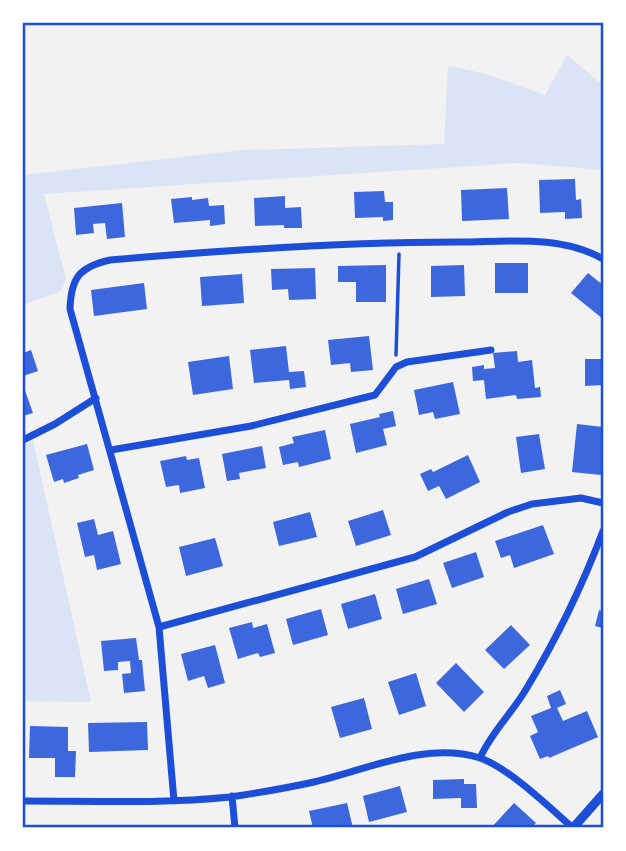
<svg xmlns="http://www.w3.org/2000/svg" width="626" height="851" font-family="'Asap Condensed',sans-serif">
	<rect width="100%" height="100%" fill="#f2f2f2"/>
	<!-- green -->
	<path fill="#dbe4f7" d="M567 55 603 85V170L517 163 44 194 66 279 61 291 23 305V175L243 150 444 144 448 66 483 73 545 95Z
		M33 440 91 702 23 701V445Z"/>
	<!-- building -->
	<path fill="#3d67dc" d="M575 179 576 200 581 199 582 218 565 219V212L540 213 539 180Z
		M507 188 509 219 462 221 461 190Z
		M384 191 385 202H393V220L383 221V217L355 218 354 192Z
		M285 196V208L301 207 302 228H284V225L255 226 254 198Z
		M192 197V200L208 198 209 206 224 205 225 224 210 226V220L174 223 171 199Z
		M122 203 125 237 107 239 105 223 93 224 94 233 76 235 74 208Z
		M495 263H528V293H495Z
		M386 265V302H356V282H338V266Z
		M464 265 465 296 431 297V266Z
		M315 268 316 299 289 300 288 289 272 290 271 269Z
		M588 273 603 285V319L571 293Z
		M242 274 244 303 202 306 200 277Z
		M144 283 147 309 94 316 91 290Z
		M369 336 373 370 351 372 350 363 331 365 328 340Z
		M286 346 289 372 304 371 306 387 290 389 289 380 254 383 250 350Z
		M31 350 38 371 23 376V353Z
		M517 351 518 362 532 360 535 388 540 387 541 397 517 399 516 395 486 399 484 380 473 381 472 367 484 365V369L495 368 493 353Z
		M229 356 233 389 193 395 188 362Z
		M585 359H603V385L585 386Z
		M453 382 460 414 435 419 433 412 419 415 414 390Z
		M23 385 33 413 23 416Z
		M393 411 396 426 383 429 387 445 356 453 350 424 380 417 379 414Z
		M577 424 603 427 601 475 572 472Z
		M325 430 331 459 299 467 298 462 283 465 279 447 294 443 292 437Z
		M539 434 545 469 521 473 516 437Z
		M87 444 94 470 78 475 79 478 64 483 63 479 54 482 46 455Z
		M262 446 266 468 239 473 240 479 227 481 222 454Z
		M468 455 480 482 446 499 439 486 428 491 420 474 431 469 433 472Z
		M186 456 187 460 199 458 205 488 180 493 179 485 166 487 160 461Z
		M383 510 391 535 356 546 348 521Z
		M310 512 317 537 279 546 273 522Z
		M94 519 98 535 113 531 121 564 97 570 94 555 85 557 77 523Z
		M543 525 554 554 514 568 510 555 501 558 495 541Z
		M215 538 223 566 186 576 179 547Z
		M476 552 484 577 452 588 443 563Z
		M429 579 437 604 403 614 396 589Z
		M375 594 382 619 348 629 341 604Z
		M321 609 328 635 293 645 286 619Z
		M599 610 603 611V628L595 626Z
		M252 622 253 628 267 624 275 653 260 657 258 653 238 659 229 628Z
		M511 625 530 645 504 669 485 650Z
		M136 638 139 660H142L145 691 124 693 122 674 131 673 130 661 118 662V670L104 671 101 641Z
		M215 645 225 683 208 688 204 676 188 681 181 654Z
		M456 663 484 692 464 712 436 683Z
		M416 673 426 706 399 715 388 682Z
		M560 690 566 704 557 708 563 721 587 711 598 737 549 758 548 756 540 759 530 736 538 732 531 716 551 708 547 696Z
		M364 698 372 729 340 738 331 707Z
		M147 722 148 750 89 752 88 723Z
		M30 726 68 727V751H76L75 777H55V758H29Z
		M464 779V784H476L477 808H461V798L433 799V780Z
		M400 786 407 812 369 822 363 796Z
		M347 803 353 828H313L309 811Z
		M514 803 536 823 531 828H491Z"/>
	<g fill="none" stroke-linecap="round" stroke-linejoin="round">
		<!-- path -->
		<path stroke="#1d4ed8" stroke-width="3.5" d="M396 355 399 254"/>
		<!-- minor -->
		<path stroke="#1d4ed8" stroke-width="7" d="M603 259C560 234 505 242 457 242 341 242 226 250 110 260 79 267 71 278 70 309L159 627 415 557 508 512 532 504 581 498 603 503
			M23 440 55 424 96 398
			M111 450 251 426 375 395 396 367 407 362 491 350
			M159 627 174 801
			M480 758C491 733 511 714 525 691 556 640 582 587 603 531
			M232 796 235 828
			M23 801C92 801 161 804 230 797 257 793 287 788 314 782 366 770 426 741 480 758 509 768 549 807 573 828"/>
		<!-- tertiary -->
		<path stroke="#1d4ed8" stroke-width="9" d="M573 828 603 794"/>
	</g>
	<!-- border -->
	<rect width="626" height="851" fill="none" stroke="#ffffff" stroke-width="49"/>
	<rect x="24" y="24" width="578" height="802" fill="none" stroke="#1d4ed8" stroke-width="2.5"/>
</svg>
